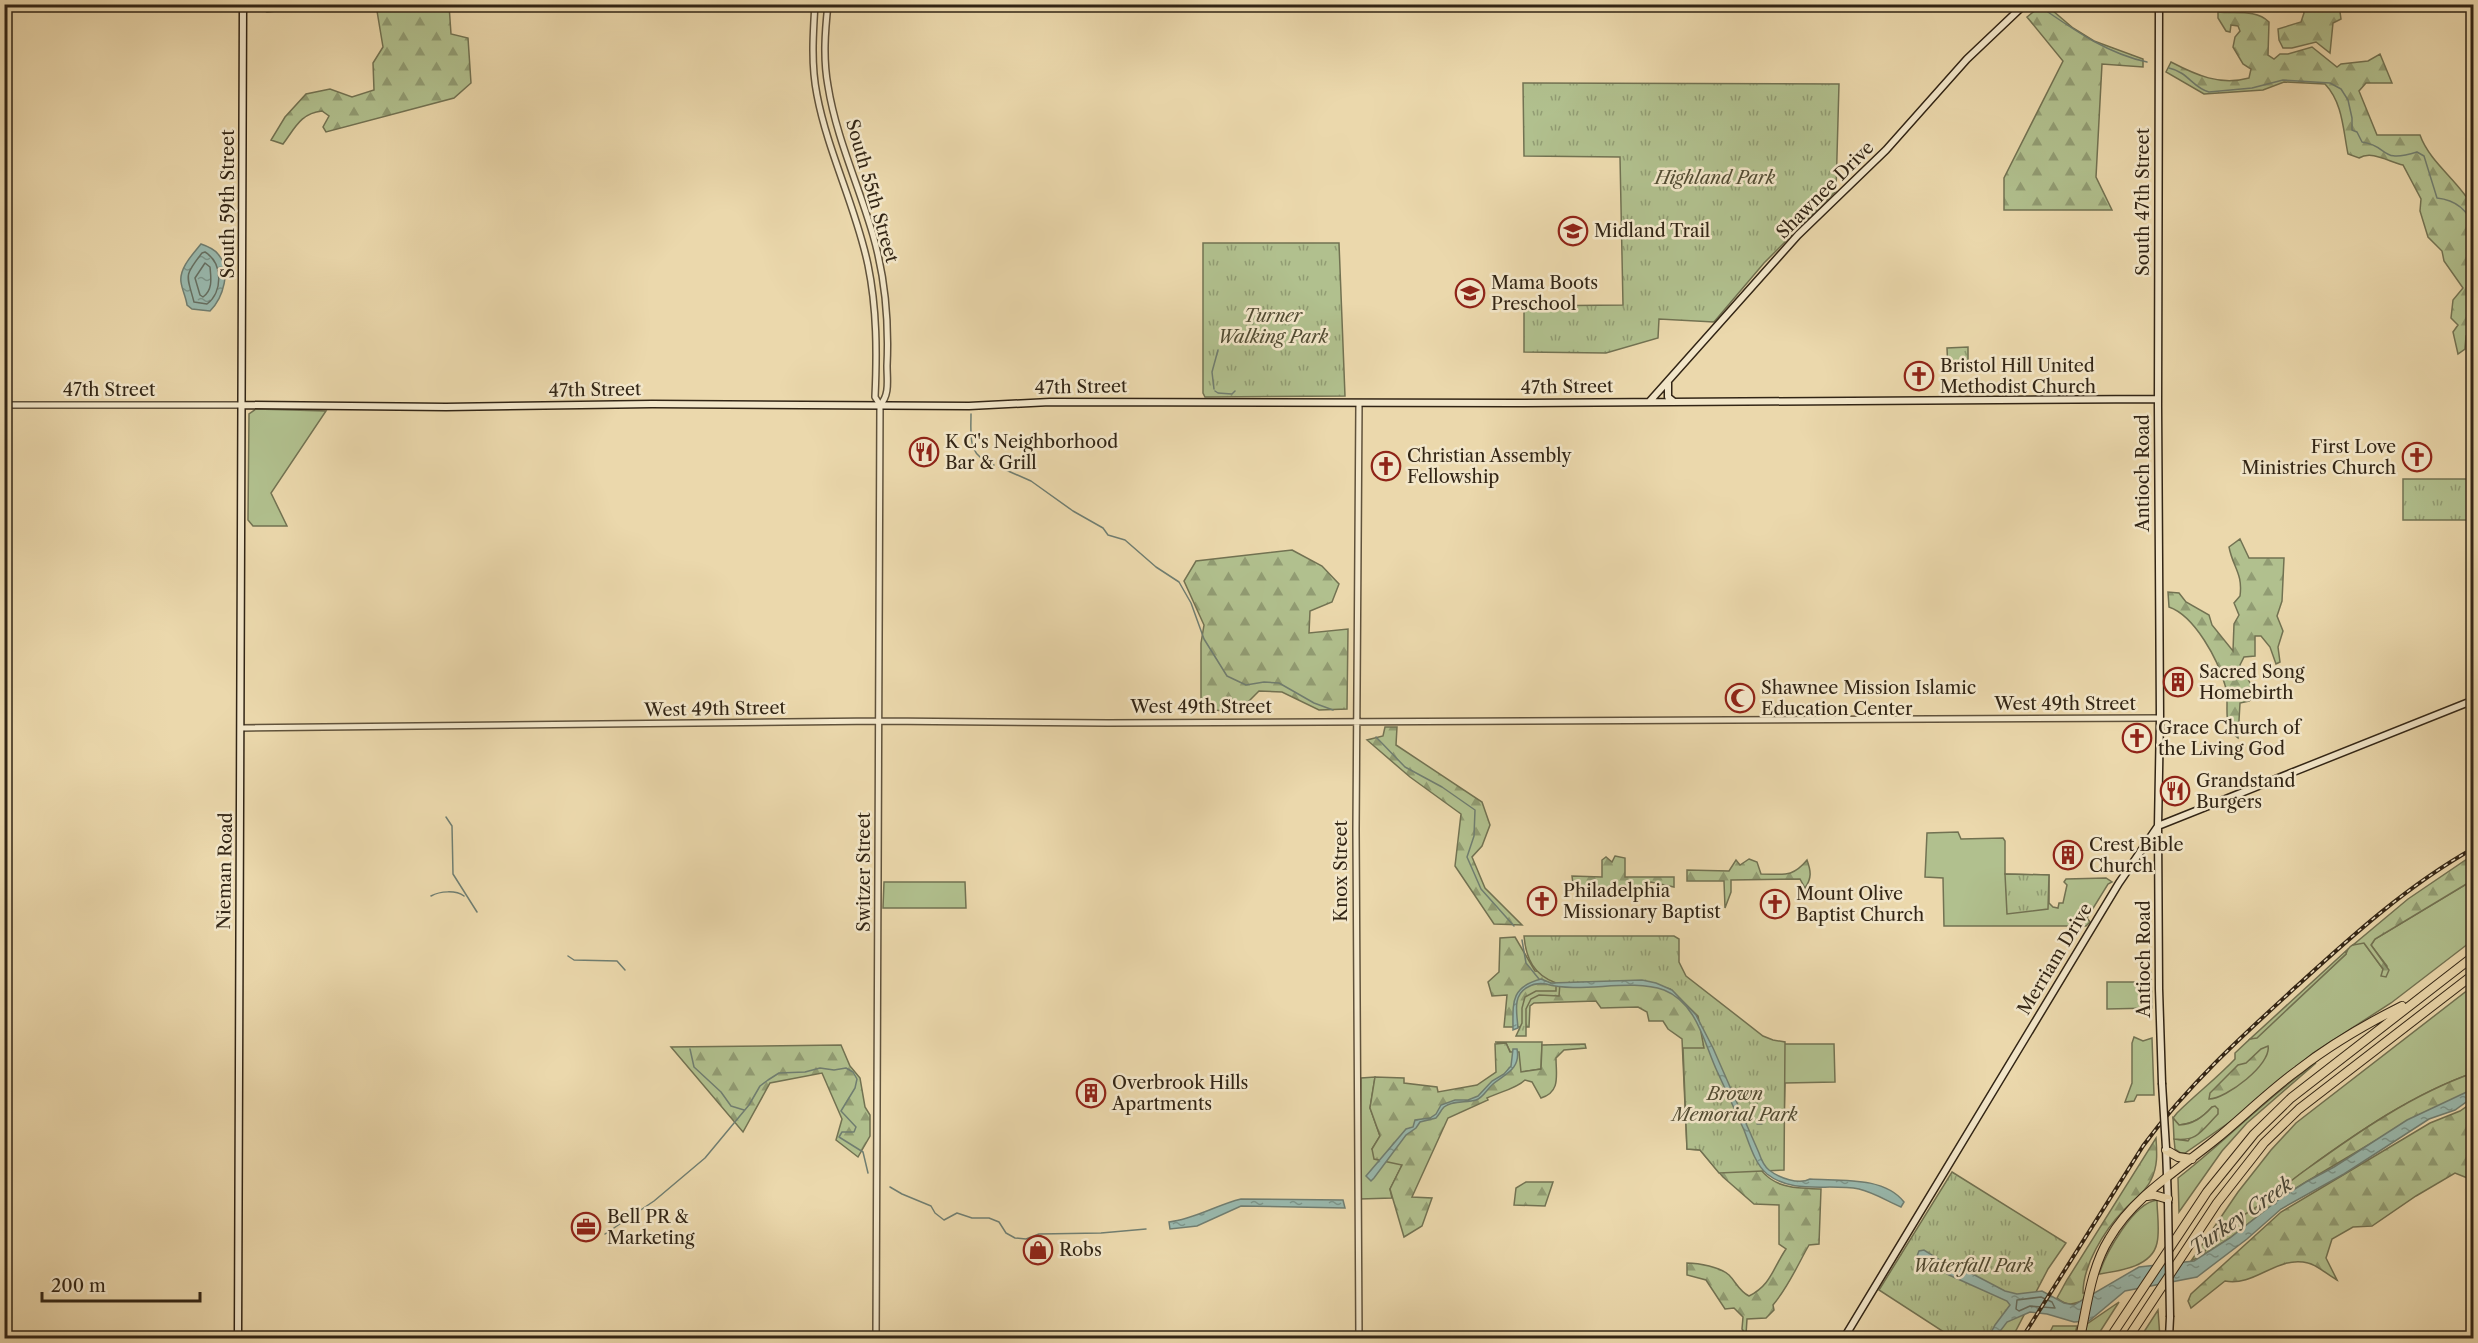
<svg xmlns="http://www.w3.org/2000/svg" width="2478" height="1343" font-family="'Libre Caslon Text',serif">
	<defs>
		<pattern id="forest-firs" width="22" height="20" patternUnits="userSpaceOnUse" patternTransform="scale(1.5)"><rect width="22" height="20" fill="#b1c08e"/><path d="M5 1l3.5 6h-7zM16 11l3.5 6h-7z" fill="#919c73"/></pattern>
		<pattern id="park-tufts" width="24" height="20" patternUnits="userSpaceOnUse" patternTransform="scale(1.5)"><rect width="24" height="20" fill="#b1c08e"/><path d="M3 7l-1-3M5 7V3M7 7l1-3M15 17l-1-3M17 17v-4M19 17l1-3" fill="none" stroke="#919c73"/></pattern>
		<pattern id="water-ripples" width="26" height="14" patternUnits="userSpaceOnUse" patternTransform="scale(1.5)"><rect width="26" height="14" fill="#99b9ae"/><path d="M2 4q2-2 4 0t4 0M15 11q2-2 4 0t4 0" fill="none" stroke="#7d968c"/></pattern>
	</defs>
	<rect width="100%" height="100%" fill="#ebd8ac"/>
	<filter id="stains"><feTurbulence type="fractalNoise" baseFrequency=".00333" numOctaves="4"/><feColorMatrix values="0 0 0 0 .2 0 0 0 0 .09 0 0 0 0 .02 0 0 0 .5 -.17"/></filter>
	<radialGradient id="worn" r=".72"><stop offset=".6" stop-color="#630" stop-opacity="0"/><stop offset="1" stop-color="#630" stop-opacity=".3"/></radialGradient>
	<!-- green -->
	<path fill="#b1c08e" stroke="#727252" stroke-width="1.5" d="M256 409 326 411 271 493 287 526H253L248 520 249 414Z
		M1958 832 1961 839 2003 838 2005 841V874L2049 875V903L2053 907 2058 908 2059 903H2063L2067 885 2064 882 2066 879 2106 878 2112 882 2108 884 2087 918 2090 922 2086 926H1944L1943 878 1925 877 1927 833Z
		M2473 880V940L2391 1003 2313 1053 2237 1117 2185 1153H2181L2175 1149 2174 1139 2188 1141 2212 1107C2202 1118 2193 1124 2179 1125L2173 1118 2177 1113C2196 1094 2216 1079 2235 1059V1053L2250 1039 2257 1037 2346 954C2348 946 2355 942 2364 943L2383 969 2387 966 2371 945 2375 939Z
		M884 882H965L966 908H883Z
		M2151 973 2152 1008 2107 1009V982H2140Z
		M2473 986V1073C2413 1094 2358 1132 2307 1169 2280 1188 2251 1217 2219 1226L2203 1255 2191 1261 2238 1192 2271 1150 2296 1123Z
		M1761 1037 1781 1044H1834L1835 1082 1785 1083 1784 1119Z
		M2134 1037 2143 1041 2152 1038 2154 1095H2137L2134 1101 2125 1102 2132 1083V1043Z
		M1495 1042H1542L1541 1069 1520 1072 1506 1043Z
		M2316 1063 2247 1123 2222 1151 2179 1212 2178 1178C2226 1141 2267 1097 2316 1063Z
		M1375 1077 1370 1108 1380 1136 1372 1149 1402 1165 1390 1189 1392 1198 1360 1199 1361 1078Z
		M2157 1200C2157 1213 2160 1230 2157 1243 2152 1267 2119 1271 2099 1274 2106 1253 2133 1203 2157 1200Z
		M2119 1302 2096 1338H2084L2087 1324Z
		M2158 1310 2160 1338H2140Z
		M2053 1326H2077L2074 1338H2041L2048 1336Z"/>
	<!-- forest -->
	<path fill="url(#forest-firs)" stroke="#727252" stroke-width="1.5" d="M249 4H338V5L267 12Z
		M2043 4 2046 5 2073 28 2094 41 2143 59V67L2102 64 2096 177 2112 210H2004V178L2063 61 2027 17Z
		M376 5H449L451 34 468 38 471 83 454 98 326 132 323 127 329 116 322 111C301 113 295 128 283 144L271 140 285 117 306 94 330 89 352 97 374 90 373 63 383 47Z
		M2302 5H2339L2341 19 2333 23 2330 53 2316 42 2292 48H2283L2279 40 2278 29 2301 22 2304 13Z
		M2218 12C2235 14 2256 9 2269 22L2268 55 2274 59 2280 54H2288L2312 47 2337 67 2341 64 2368 61 2380 54 2392 83H2366L2359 91 2377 135H2420C2430 163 2459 181 2473 207V337L2466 336 2465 349 2458 354 2453 332 2458 325 2451 318 2453 300 2463 288 2444 261 2442 251 2428 237 2420 211 2421 199 2403 165C2389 162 2372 150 2359 158L2348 154C2343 130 2343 103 2325 84L2284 82 2263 90 2204 94 2166 72 2171 62C2196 75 2220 86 2249 78L2251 69 2243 64 2233 47 2235 37 2240 31 2238 26 2231 25 2230 32 2226 31 2218 18Z
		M2240 539 2249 558H2284L2282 601 2277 616 2283 631 2278 647 2280 662 2276 664 2270 647 2261 636H2255V656L2244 657 2240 665 2254 690V696L2249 701 2240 703 2238 738C2220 726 2231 703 2225 685 2218 660 2195 616 2169 607L2168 592 2179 593 2186 602 2209 615 2212 625 2233 651 2234 624 2239 615 2234 603 2240 596C2243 573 2233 568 2229 547Z
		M1292 550 1322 566 1339 584 1332 602 1310 611 1309 633 1348 629 1347 709 1319 710 1282 692 1259 691 1239 711 1201 710V643L1204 625 1184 581 1196 561Z
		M1385 727H1397L1396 745 1482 802 1490 825 1482 846 1472 857 1485 888 1522 925 1494 924 1455 866 1461 814 1410 777 1367 740 1383 736Z
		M2473 855V880L2375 939 2371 945 2389 970 2386 977 2381 976 2383 969 2364 943 2353 945 2408 899Z
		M1615 856 1625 858V877H1674V887L1651 882 1635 889 1581 892 1579 888 1573 884 1572 876 1602 877V860L1606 857 1612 862Z
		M1749 859 1757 862 1761 874C1784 874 1792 878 1807 860 1811 871 1812 878 1805 888L1800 879 1731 880V892L1725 908 1724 881H1687V870L1729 871 1736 860 1740 865Z
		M1515 937 1535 971C1572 974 1635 975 1668 988 1683 995 1699 1018 1707 1032L1752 1157C1769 1188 1789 1188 1821 1189L1819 1244 1809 1245C1797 1266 1789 1286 1773 1305L1774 1310 1766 1318 1747 1319 1746 1335 1742 1329 1743 1317 1734 1308 1725 1309 1706 1280 1687 1275V1263C1699 1263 1720 1267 1729 1275 1736 1282 1739 1291 1749 1296 1771 1285 1773 1268 1786 1249L1779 1244V1205L1754 1204 1723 1177 1700 1150 1687 1149 1682 1039 1668 1029 1663 1021H1649L1647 1012 1638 1007 1601 1008 1596 1001 1534 1003 1530 1006 1529 1027H1504L1507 995 1492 996 1488 982 1499 972 1500 938Z
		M2347 950 2346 954 2257 1038 2250 1039Z
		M1506 1043 1510 1052H1519L1521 1072 1541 1069 1542 1045 1585 1044 1586 1048 1564 1050 1556 1058C1556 1075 1561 1092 1541 1098L1532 1082 1525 1080C1516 1089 1499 1092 1487 1098L1488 1100 1448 1118 1412 1197 1432 1198 1422 1226 1404 1237 1390 1189 1402 1165 1374 1159 1372 1149 1380 1136 1370 1108 1375 1077 1404 1078V1083L1437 1087 1438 1092 1477 1085 1496 1072 1495 1044Z
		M841 1045 850 1066 860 1078 865 1107 870 1115V1136L858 1157 836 1140 842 1119 822 1073 770 1083 743 1132 671 1047Z
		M2268 1046C2272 1064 2226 1099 2209 1099L2210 1093 2238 1065 2246 1063 2261 1049Z
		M2473 1073V1089L2466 1094 2380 1138 2306 1182 2282 1197 2230 1238 2203 1255 2218 1226C2251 1217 2280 1188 2307 1169 2358 1132 2413 1094 2473 1073Z
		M2473 1102V1176L2470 1179 2455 1173 2416 1196 2372 1226 2353 1227 2332 1239 2326 1258 2337 1280C2328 1275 2317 1265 2308 1263 2277 1255 2255 1287 2225 1281L2191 1308 2188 1301 2191 1294 2281 1212 2430 1123 2460 1111Z
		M2215 1106 2218 1109V1114C2202 1130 2198 1142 2174 1139L2173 1118 2179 1125C2193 1124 2202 1118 2212 1107Z
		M2156 1138C2157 1153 2158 1166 2151 1180 2145 1193 2133 1200 2123 1211 2104 1231 2083 1265 2083 1293H2086L2084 1300C2073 1305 2067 1306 2057 1298L2067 1280Z
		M1526 1182H1553L1545 1206 1514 1205 1516 1188Z"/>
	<!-- park -->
	<path fill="url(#park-tufts)" stroke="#727252" stroke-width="1.5" d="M1523 83 1839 84 1836 191 1764 263 1714 322 1659 319 1658 338 1606 353 1524 352V306L1623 305 1620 157 1524 156Z
		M1203 243H1339L1345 396 1205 397 1203 393Z
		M1968 347V371H1948L1947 348Z
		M2403 479H2473V520H2403Z
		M2005 874 2049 875 2048 909 2007 914Z
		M1524 936H1674L1679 939V962L1686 976 1763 1036 1773 1040 1785 1042 1784 1170 1719 1173 1700 1150 1687 1149 1683 1048H1704L1698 1016 1670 989 1641 981 1560 983 1559 996 1539 995 1531 999 1526 1009V1036H1516L1522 1023V1008L1525 997 1536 991H1556V983C1534 975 1526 959 1524 936Z
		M1952 1172 2066 1243 2048 1269 2012 1338H1953L1879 1290Z"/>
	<!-- water -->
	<path fill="url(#water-ripples)" stroke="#707e71" stroke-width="1.5" d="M201 244C207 246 214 249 218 254 232 270 223 298 210 311L192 309 187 305C186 297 182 290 181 282 179 268 193 254 201 244Z
		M1541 979 1551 983 1642 980 1656 983 1672 990 1696 1015 1713 1048 1759 1153C1761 1159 1764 1166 1769 1170 1779 1178 1799 1185 1810 1179 1839 1181 1884 1176 1904 1202L1901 1207C1887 1201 1875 1193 1859 1189 1827 1183 1794 1195 1767 1174 1755 1164 1749 1143 1744 1130 1735 1110 1726 1091 1717 1071 1704 1043 1697 1003 1664 990 1629 978 1581 994 1546 984 1539 983 1533 984 1528 987 1512 995 1517 1013 1518 1028L1513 1030C1513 1003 1510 987 1541 979Z
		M1513 1049H1517C1521 1069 1505 1074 1493 1084 1487 1089 1483 1098 1476 1100 1467 1103 1452 1100 1444 1107 1441 1110 1439 1115 1436 1118L1420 1122 1416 1128 1406 1135 1374 1178 1371 1181 1366 1176 1406 1129 1413 1127 1415 1120 1430 1118 1436 1114 1441 1105 1455 1100H1468L1478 1096 1492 1081 1504 1074 1511 1066Z
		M2473 1089V1097L2455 1110 2429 1119 2344 1174 2281 1209 2247 1239 2197 1277 2125 1291 2089 1321 2074 1322 2047 1314 2030 1312 2007 1322 1995 1338H1988L1995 1325 2010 1305 2007 1301 1949 1275 1917 1256 1919 1251 1924 1250 1946 1264 1967 1271 2005 1291 2017 1294 2042 1291 2064 1303 2074 1305 2139 1267 2194 1261 2230 1238 2282 1197 2306 1182 2334 1167 2407 1120Z
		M1241 1199 1343 1200 1345 1208 1241 1206 1197 1226 1170 1229 1169 1222C1195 1219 1216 1205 1241 1199Z"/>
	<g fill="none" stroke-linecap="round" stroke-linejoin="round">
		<!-- shore -->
		<path stroke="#666f62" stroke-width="1.5" d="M202 253 205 252C223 263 223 292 207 304L194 302C187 275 183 277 202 253Z
			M205 263 210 267C211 278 213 290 203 297L200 295 195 278Z
			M2041 1297 2052 1302 2055 1308 2030 1306 2019 1311 2016 1309 2017 1300Z"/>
		<!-- stream -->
		<path stroke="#707e71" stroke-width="1.5" d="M2045 10C2077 32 2109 54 2147 62
			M2169 68C2188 72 2193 88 2209 92L2252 88 2283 80 2330 83 2341 89 2348 100 2352 118V130L2357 132 2362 142C2390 146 2379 164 2417 152L2424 156 2437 198C2456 200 2468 210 2474 228
			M2474 255V261
			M1214 389 1212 372 1218 350
			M1215 391 1218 393 1232 394 1235 391
			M971 414C971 439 967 455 994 465
			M999 467 1031 481 1073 511 1103 528 1108 535 1125 540 1156 567 1179 582 1191 603 1204 639 1227 676 1246 685 1264 682 1279 683 1314 703 1333 710
			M1376 737 1405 767 1442 787 1475 810 1474 836 1467 857 1481 889 1514 926
			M446 817 452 826 453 874 477 912
			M431 896C440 891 456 890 464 896
			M1522 940 1526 963 1539 979
			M568 956 574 960 617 961 625 970
			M690 1049 694 1067 721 1092 731 1106 744 1110
			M1757 1124H1762
			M890 1187 902 1194 931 1206 935 1213 944 1220 957 1213 972 1218H989L999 1222 1006 1233 1015 1238 1026 1239 1039 1234 1101 1233 1146 1229
			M605 1234 654 1201 705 1158 749 1105 760 1086 768 1080 779 1073 805 1072 820 1068 834 1070 846 1068 853 1072 857 1079 855 1088 841 1111 856 1127 854 1132H842L839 1137 863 1152 868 1173"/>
		<!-- tertiary casing -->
		<g stroke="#60523b" stroke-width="8">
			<path id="tertiary" d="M815 4C813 35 811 65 817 95 828 153 856 207 868 265 877 309 877 353 875 397L880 405
				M828 4C825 32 823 59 828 86 836 137 859 186 873 235 885 277 889 323 887 366 887 380 890 395 880 405
				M4 405H242
				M241 728 880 721 1108 723 2160 718
				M876 1338 880 405
				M1359 1338 1356 830 1359 403"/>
		</g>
		<!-- secondary casing -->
		<g stroke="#322515" stroke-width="9">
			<path id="secondary" d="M2159 4 2158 407 2160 718 2158 826 2159 989 2162 1083
				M1668 383V397L1673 401
				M1650 401 1798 235 1886 150 1967 59 2025 4
				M242 405 446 407 652 404 969 406 1050 402 1520 403 2158 399
				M2166 1149 2168 1202
				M238 1338 243 4
				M1844 1338 2119 883 2158 826 2474 700
				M2169 1338 2170 1317"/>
		</g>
		<!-- motorway casing -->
		<g stroke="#322515" stroke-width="10">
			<path id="motorway" d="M2166 1150 2178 1157 2192 1159
				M2147 1196 2154 1195 2168 1199
				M2080 1338C2087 1306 2091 1268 2109 1239 2133 1197 2178 1170 2215 1140 2243 1117 2269 1091 2298 1070 2330 1045 2366 1024 2402 1006
				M2110 1338 2207 1192 2254 1134 2291 1098 2474 956
				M2128 1338 2217 1203 2264 1143 2299 1109 2474 974"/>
		</g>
		<!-- tertiary -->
		<use href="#tertiary" stroke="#f2e6c9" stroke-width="5"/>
		<!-- secondary -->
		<use href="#secondary" stroke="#f2e6c9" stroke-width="6"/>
		<!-- motorway -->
		<use href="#motorway" stroke="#ebd8ac" stroke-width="8"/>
		<!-- rail casing -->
		<g stroke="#322515" stroke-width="4">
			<path id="rail" d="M2022 1338 2143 1146C2188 1085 2242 1036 2298 985 2353 935 2408 885 2474 848"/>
		</g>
		<!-- rail -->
		<use href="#rail" stroke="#f2e6c9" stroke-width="1.5" stroke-dasharray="4.5" stroke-linecap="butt"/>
		<!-- secondary-bridge casing -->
		<g stroke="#322515" stroke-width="9" stroke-linecap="butt">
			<path id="secondary-bridge" d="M2162 1083 2166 1148
				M2168 1202 2170 1317"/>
		</g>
		<!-- secondary-bridge -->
		<use href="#secondary-bridge" stroke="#f2e6c9" stroke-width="6"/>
	</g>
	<!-- icons -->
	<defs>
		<g id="school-ring" transform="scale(1.5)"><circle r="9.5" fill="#f2e6c9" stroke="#8f2418" stroke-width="1.5"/><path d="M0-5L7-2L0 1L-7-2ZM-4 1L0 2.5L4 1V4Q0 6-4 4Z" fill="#8f2418"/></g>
		<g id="church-ring" transform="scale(1.5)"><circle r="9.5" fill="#f2e6c9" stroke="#8f2418" stroke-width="1.5"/><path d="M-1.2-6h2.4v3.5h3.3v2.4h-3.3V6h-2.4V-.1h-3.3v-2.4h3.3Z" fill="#8f2418"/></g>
		<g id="restaurant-ring" transform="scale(1.5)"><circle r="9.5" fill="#f2e6c9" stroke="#8f2418" stroke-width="1.5"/><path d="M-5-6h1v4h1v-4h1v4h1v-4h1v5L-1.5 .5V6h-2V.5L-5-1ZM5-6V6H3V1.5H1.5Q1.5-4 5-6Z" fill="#8f2418"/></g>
		<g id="building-ring" transform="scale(1.5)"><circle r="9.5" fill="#f2e6c9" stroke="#8f2418" stroke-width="1.5"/><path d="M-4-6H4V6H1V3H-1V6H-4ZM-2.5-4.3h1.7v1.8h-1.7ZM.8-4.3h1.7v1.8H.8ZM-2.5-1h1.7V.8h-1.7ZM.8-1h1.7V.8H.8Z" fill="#8f2418"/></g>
		<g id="mosque-ring" transform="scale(1.5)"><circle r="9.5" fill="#f2e6c9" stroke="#8f2418" stroke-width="1.5"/><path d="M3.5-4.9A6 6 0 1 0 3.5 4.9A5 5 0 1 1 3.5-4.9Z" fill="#8f2418"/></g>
		<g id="office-ring" transform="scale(1.5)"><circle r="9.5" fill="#f2e6c9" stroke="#8f2418" stroke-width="1.5"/><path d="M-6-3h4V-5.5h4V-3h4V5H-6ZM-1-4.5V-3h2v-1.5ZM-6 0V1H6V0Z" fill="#8f2418"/></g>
		<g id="shop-ring" transform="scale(1.5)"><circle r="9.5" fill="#f2e6c9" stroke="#8f2418" stroke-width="1.5"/><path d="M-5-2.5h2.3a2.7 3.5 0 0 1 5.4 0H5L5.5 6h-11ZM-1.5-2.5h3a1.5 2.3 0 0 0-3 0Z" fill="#8f2418"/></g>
	</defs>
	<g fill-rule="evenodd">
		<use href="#school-ring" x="1573" y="231"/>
		<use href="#school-ring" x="1470" y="293"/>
		<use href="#church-ring" x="1919" y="376"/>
		<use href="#restaurant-ring" x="924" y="452"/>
		<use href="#church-ring" x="2417" y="457"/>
		<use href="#church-ring" x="1386" y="466"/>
		<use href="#building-ring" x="2178" y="682"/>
		<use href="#mosque-ring" x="1740" y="698"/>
		<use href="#church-ring" x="2137" y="738"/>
		<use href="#restaurant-ring" x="2175" y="791"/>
		<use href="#building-ring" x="2068" y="855"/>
		<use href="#church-ring" x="1542" y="901"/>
		<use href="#church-ring" x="1775" y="904"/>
		<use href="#building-ring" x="1091" y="1093"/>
		<use href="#office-ring" x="586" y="1227"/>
		<use href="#shop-ring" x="1038" y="1250"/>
	</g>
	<g text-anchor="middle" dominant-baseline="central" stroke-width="5" stroke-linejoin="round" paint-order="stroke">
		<!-- park labels -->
		<g font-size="18" font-style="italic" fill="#524c33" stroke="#f2e6c9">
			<text x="1715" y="178">Highland Park</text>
			<text x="1273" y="316">Turner<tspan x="1273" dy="21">Walking Park</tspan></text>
			<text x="1735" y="1094">Brown<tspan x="1735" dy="21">Memorial Park</tspan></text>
			<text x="1973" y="1266">Waterfall Park</text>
		</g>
		<!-- street labels -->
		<g font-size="18" fill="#322515" stroke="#f2e6c9">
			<text transform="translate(1825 190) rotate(-45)">Shawnee Drive</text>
			<text transform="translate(872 191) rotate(74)">South 55th Street</text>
			<text transform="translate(2143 202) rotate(-90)">South 47th Street</text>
			<text transform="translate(228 204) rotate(-90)">South 59th Street</text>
			<text transform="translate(1081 387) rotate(-1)">47th Street</text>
			<text transform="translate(1567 387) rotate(-1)">47th Street</text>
			<text x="109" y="390">47th Street</text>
			<text transform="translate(595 390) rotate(-1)">47th Street</text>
			<text transform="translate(2143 473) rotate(-90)">Antioch Road</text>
			<text x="2065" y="704">West 49th Street</text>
			<text x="1201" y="707">West 49th Street</text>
			<text transform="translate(715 709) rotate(-1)">West 49th Street</text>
			<text transform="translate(225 871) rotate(-89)">Nieman Road</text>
			<text transform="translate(1341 871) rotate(-90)">Knox Street</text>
			<text transform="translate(864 872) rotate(-90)">Switzer Street</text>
			<text transform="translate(2055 959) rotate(-59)">Merriam Drive</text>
			<text transform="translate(2144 959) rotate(-90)">Antioch Road</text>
		</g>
		<!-- poi labels -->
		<g font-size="18" fill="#322515" stroke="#f2e6c9" text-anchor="start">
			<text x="1594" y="231">Midland Trail</text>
			<text x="1491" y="283">Mama Boots<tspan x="1491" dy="21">Preschool</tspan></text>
			<text x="1940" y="366">Bristol Hill United<tspan x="1940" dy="21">Methodist Church</tspan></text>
			<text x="945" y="442">K C's Neighborhood<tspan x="945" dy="21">Bar &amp; Grill</tspan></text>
			<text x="2396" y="447" text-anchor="end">First Love<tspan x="2396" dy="21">Ministries Church</tspan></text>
			<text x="1407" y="456">Christian Assembly<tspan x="1407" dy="21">Fellowship</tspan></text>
			<text x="2199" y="672">Sacred Song<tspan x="2199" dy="21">Homebirth</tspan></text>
			<text x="1761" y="688">Shawnee Mission Islamic<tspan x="1761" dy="21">Education Center</tspan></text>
			<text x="2158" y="728">Grace Church of<tspan x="2158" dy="21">the Living God</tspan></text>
			<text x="2196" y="781">Grandstand<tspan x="2196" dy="21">Burgers</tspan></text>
			<text x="2089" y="845">Crest Bible<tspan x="2089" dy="21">Church</tspan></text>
			<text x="1563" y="891">Philadelphia<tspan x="1563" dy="21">Missionary Baptist</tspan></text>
			<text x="1796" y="894">Mount Olive<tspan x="1796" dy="21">Baptist Church</tspan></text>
			<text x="1112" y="1083">Overbrook Hills<tspan x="1112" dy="21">Apartments</tspan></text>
			<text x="607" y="1217">Bell PR &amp;<tspan x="607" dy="21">Marketing</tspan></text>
			<text x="1059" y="1250">Robs</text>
		</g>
		<!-- water labels -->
		<g font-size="20" font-style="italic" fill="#4c4a3b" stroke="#f2e6c9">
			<text transform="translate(2241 1216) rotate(-35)">Turkey Creek</text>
		</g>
	</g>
	<!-- margin -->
	<rect width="2478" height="1343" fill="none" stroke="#ebd8ac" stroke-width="24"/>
	<rect x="6" y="6" width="2466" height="1331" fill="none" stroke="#322515" stroke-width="3"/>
	<rect x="12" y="12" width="2454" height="1319" fill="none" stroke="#322515" stroke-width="1.5"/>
	<!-- scale -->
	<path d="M42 1292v9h158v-9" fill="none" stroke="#322515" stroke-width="3"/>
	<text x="51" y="1292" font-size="18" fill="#322515" stroke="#f2e6c9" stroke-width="4.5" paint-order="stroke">200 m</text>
	<rect width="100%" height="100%" filter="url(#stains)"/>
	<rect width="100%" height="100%" fill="url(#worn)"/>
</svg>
